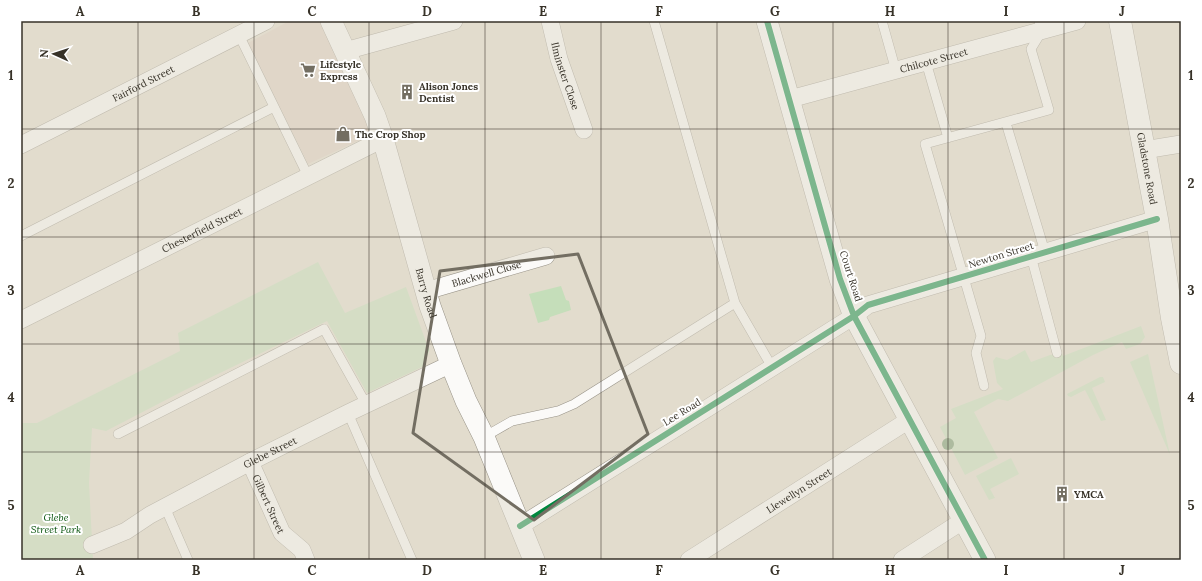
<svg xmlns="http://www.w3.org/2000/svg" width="1202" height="581" font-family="Lora,serif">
	<rect width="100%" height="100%" fill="#e2dccd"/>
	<!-- commercial -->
	<path fill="#decfc2" d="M289 21H323L375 133 308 164 248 43Z"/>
	<!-- green -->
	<path fill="#c5deba" d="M318 262 345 313 406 287 429 350 424 366 367 393 327 321 185 390 106 431 92 428 89 483 93 560H21V423H37L180 351 178 333Z
		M561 286 566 300 569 301 571 310 550 317 549 320 538 323 529 294Z
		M1141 326 1145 337 1140 344 1126 349 1122 342 1093 355 1008 401 998 399 974 412 998 458 965 475 940 427 956 418 951 409 1003 389 997 383 993 361 996 357 1007 360 1025 350 1031 362 1050 355 1062 353 1063 356Z
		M1148 354 1170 455 1130 362Z
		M1100 377H1103L1105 382 1092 388 1106 420 1101 421 1085 390 1071 397 1068 396 1067 394Z
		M1011 458 1019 474 990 489 995 498 989 500 976 476Z"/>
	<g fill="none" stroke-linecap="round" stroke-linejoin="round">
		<!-- service casing -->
		<g stroke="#989388" stroke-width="10">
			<path id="service" d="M654 21 735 303
				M882 21 896 71
				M239 35 308 176
				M926 62 948 138
				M1006 123 1045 252
				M21 236 274 107
				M1031 256 1057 353
				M984 386 976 353 981 336 925 144 1049 110 1031 49 1042 31 1039 21
				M348 413 412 560
				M118 434 324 329 366 404
				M484 437 512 421 558 411 574 404 735 303 772 367
				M165 507 188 560"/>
		</g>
		<!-- minor casing -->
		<g stroke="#989388" stroke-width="18">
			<g id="minor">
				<path id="s1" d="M550 21 559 59 584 130"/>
				<path d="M345 51 454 21"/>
				<path id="s2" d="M790 99 1077 21"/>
				<path id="s3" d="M21 145 266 21"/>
				<path d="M1144 150 1181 144"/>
				<path id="s4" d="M426 291 546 256"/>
				<path id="s5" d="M21 320 383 139"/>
				<path id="s6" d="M250 462 282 533 302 550 306 560"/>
				<path d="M520 526 854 316 868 305 1157 219"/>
				<path id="s7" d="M92 545 126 531 150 515 250 462 348 413 451 364"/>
				<path id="s8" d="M689 560 909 420"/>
				<path d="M902 560 964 520"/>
			</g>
		</g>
		<!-- tertiary casing -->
		<g stroke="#989388" stroke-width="22">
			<g id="tertiary">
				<path id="s9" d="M331 21 375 116 383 139 430 306 451 364 466 401 484 437 534 560"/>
				<path d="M767 21 840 279 854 316 985 560"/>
			</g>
		</g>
		<!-- primary casing -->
		<g stroke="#989388" stroke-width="23">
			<g id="primary">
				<path id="s10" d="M1120 21 1157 219 1172 318 1181 363"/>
			</g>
		</g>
		<!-- service -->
		<use href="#service" stroke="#fbfaf8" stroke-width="9"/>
		<!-- minor -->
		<use href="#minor" stroke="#fbfaf8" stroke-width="17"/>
		<!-- tertiary -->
		<use href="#tertiary" stroke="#fbfaf8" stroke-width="21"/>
		<!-- primary -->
		<use href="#primary" stroke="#fbfaf8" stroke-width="22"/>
		<!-- cycleway casing -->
		<g stroke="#fff" stroke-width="8">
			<path id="cycleway" d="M767 21 840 279 854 316 985 560
				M520 526 854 316 868 305 1157 219"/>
		</g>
		<!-- cycleway -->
		<use href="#cycleway" stroke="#00873e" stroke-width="6"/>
	</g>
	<!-- trees -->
	<circle fill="#6d9366" cx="948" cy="444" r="6"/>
	<!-- marked area -->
	<path d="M0 0H1202V581H0ZM578 254 648 434 534 520 413 433 440 271Z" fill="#e2dccd" fill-opacity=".55" fill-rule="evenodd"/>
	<path fill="none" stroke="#736e62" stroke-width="3" stroke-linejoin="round" d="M578 254 648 434 534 520 413 433 440 271Z"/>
	<!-- grid -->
	<path fill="none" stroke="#373228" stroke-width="1" stroke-opacity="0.55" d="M138 21V560M254 21V560M369 21V560M485 21V560M601 21V560M717 21V560M833 21V560M948 21V560M1064 21V560M21 129H1181M21 237H1181M21 344H1181M21 452H1181"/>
	<!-- icons -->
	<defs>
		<g id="supermarket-bare" transform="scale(1.2)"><path d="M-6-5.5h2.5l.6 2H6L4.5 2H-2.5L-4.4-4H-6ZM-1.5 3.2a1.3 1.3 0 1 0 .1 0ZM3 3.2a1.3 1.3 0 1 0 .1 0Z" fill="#736e62" stroke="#fff" stroke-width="2.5" paint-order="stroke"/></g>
		<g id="building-bare" transform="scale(1.2)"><path d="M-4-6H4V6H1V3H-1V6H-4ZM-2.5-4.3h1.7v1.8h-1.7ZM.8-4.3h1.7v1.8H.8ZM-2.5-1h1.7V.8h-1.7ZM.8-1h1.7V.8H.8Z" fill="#736e62" stroke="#fff" stroke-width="2.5" paint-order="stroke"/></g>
		<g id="shop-bare" transform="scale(1.2)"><path d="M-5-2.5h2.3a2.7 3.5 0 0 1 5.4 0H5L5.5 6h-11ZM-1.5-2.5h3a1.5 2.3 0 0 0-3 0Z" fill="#736e62" stroke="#fff" stroke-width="2.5" paint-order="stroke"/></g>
	</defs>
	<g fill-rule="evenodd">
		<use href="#supermarket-bare" x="308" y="70"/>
		<use href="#building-bare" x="407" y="92"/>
		<use href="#shop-bare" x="343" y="134"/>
		<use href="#building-bare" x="1062" y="494"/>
	</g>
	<g text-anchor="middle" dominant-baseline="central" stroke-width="4" stroke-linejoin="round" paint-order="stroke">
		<!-- street labels -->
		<g font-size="10" fill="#373228" stroke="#fff">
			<text stroke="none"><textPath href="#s2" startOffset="149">Chilcote Street</textPath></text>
			<text stroke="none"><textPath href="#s1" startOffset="57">Ilminster Close</textPath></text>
			<text stroke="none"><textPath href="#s3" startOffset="137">Fairford Street</textPath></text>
			<text stroke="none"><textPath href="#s10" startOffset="150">Gladstone Road</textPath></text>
			<text stroke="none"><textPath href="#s5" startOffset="202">Chesterfield Street</textPath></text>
			<text transform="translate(1001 255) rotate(-17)">Newton Street</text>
			<text stroke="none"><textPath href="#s4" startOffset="63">Blackwell Close</textPath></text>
			<text transform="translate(851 276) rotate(72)">Court Road</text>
			<text stroke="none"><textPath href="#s9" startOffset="289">Barry Road</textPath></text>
			<text transform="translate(682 412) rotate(-32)">Lee Road</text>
			<text stroke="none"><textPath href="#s7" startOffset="201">Glebe Street</textPath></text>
			<text stroke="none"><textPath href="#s8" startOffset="130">Llewellyn Street</textPath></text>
			<text stroke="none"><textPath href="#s6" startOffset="46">Gilbert Street</textPath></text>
		</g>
		<!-- poi labels -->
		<g font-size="10" font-weight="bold" fill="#373228" stroke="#fff" text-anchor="start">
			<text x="320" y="64">Lifestyle<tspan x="320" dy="12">Express</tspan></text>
			<text x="419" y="86">Alison Jones<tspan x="419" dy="12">Dentist</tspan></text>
			<text x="355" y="134">The Crop Shop</text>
			<text x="1074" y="494">YMCA</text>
		</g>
		<!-- park labels -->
		<g font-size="10" font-style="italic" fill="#0d5712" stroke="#fff">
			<text x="56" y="517">Glebe<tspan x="56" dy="12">Street Park</tspan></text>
		</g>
	</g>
	<!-- border -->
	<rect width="1202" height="581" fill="none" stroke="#ffffff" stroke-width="44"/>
	<!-- north arrow -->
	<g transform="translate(54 54) rotate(273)" stroke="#ffffff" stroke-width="3" paint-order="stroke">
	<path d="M0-3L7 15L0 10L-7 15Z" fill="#373228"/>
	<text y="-6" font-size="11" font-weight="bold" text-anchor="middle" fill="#373228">N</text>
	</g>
	<rect x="22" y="22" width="1158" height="537" fill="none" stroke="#373228" stroke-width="1.5"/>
	<g font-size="13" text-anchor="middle" font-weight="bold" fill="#373228">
		<text x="80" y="16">A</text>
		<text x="196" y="16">B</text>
		<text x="312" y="16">C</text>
		<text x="427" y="16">D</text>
		<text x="543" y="16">E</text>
		<text x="659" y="16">F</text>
		<text x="775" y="16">G</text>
		<text x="890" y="16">H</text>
		<text x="1006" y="16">I</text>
		<text x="1122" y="16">J</text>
		<text x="11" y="80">1</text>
		<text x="1191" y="80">1</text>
		<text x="11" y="188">2</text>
		<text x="1191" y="188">2</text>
		<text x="11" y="295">3</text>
		<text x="1191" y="295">3</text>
		<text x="11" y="402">4</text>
		<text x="1191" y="402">4</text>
		<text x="11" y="510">5</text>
		<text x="1191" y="510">5</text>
		<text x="80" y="575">A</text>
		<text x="196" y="575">B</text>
		<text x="312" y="575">C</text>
		<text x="427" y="575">D</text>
		<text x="543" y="575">E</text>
		<text x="659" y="575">F</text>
		<text x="775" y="575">G</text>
		<text x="890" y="575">H</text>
		<text x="1006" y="575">I</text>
		<text x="1122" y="575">J</text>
	</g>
</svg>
